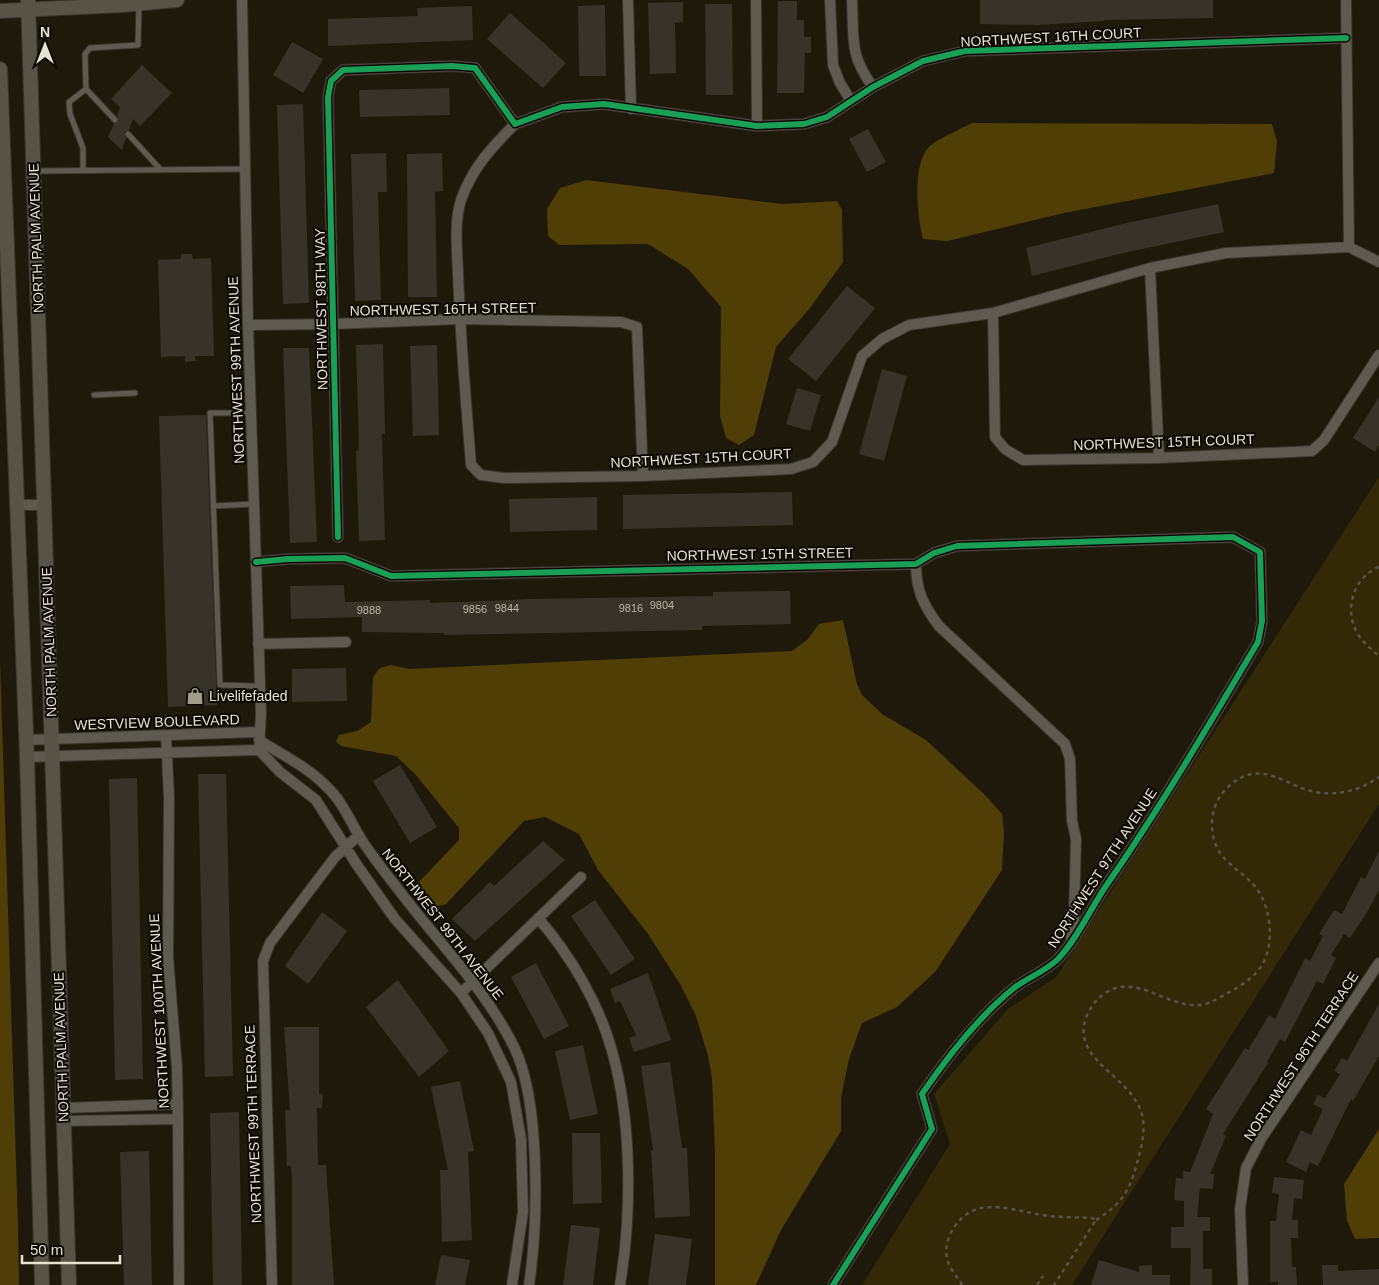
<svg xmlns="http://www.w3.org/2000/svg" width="1379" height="1285" font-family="Arial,sans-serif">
	<rect width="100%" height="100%" fill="#1e190b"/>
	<!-- green -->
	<path fill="#342906" d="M1379 477V804L1072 1285H862L950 1144 934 1094 1008 1009 1056 977Z"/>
	<!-- water -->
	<path fill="#4f3e05" d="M972 123 1272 124 1277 142 1274 173 1064 213 947 241 923 239C917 216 912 167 928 148 933 141 963 128 972 123Z
		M586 180 783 204 837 201 842 210 843 262 810 308 776 347 754 435 739 445 726 438 720 416 721 307 688 269 648 244 559 245 548 236 547 209 560 188Z
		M843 620 857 684 862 695 882 714 926 740 985 795 1002 814 1004 831 1002 870 935 972 897 1007 862 1023 849 1059 841 1098V1131L781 1230 756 1285H715V1153L712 1078 708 1056 696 1016 680 984 648 934 598 870 579 834 545 817 524 821 446 904 435 907 425 901 416 885 459 840V828L415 774 396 756 341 746 336 741 339 735 357 731 371 722 373 677 380 668 391 665 409 669 792 651 808 639 819 624Z
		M0 660 18 1225 19 1285H0Z
		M1379 1129V1238L1355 1239 1347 1221 1344 1184Z"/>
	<!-- building -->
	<path fill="#373328" d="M980 0H1213V18L1104 20V21L1038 25 980 24Z
		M778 1H797V20H804V37H811V53H805L804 93H777Z
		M683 2V22L675 23 676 73 650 74 648 3Z
		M705 4H732L733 95H706Z
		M605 5 606 76H579L578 6Z
		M472 6 473 40 328 46V19L418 16 417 8Z
		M510 13 566 63 543 88 487 39Z
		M292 42 323 59 303 93 273 75Z
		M142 65 172 93 140 126 133 119 129 130 124 132 126 138 122 150 108 137 114 124 119 121 117 116 120 107 111 99Z
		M449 88 450 115 360 117 359 90Z
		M303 104 309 303 283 304 277 105Z
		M868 129 886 162 867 172 849 139Z
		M386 153 387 192H378L381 300 355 301 351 154Z
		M442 153 443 191 435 192 437 297H408L407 154Z
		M1218 204 1224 232 1123 253 1032 276 1026 248 1127 223Z
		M181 254H192L193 259 211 258 214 356H195L196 361 185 362V356L161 357 158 260 181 259Z
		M847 286 875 308 816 381 788 359Z
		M383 344 385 434H382L385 540 359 541 356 451 359 450 356 345Z
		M437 345 439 435 413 436 410 346Z
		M283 348H309L317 542 290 543Z
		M882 369 907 376 884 461 859 454Z
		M797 388 821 395 810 431 786 424Z
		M1379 397V445L1375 452 1353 438Z
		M206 415 217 705 168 707 159 416Z
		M792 492 793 525 623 529V495Z
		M597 497V530L510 532 509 499Z
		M344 585 345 602 430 600V603L533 599 713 596V592L790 591 791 624 702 626V630L444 635V633L362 632V617L291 619 290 586Z
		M346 668 347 701 292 702V669Z
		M400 765 437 827 410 843 373 781Z
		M198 774H226L233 1076 205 1077Z
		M137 778 143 1079 115 1080 109 779Z
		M543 841 565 860 475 941 452 919 490 882 494 886Z
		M1379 851V890L1366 914 1350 938 1344 934 1331 955 1336 958 1323 984 1317 981 1285 1042 1280 1039 1267 1062 1268 1063 1223 1134 1226 1136 1210 1174H1214L1213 1189 1200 1188 1197 1217H1210V1231H1203V1269H1212V1285H1190L1191 1248H1171V1227H1184V1201L1174 1200 1176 1178 1183 1179V1171L1190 1172 1213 1114 1206 1109 1245 1048 1248 1050 1269 1015 1275 1019 1305 958 1310 961 1323 936 1319 934 1334 910 1342 914 1361 877 1365 879Z
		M595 900 635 959 611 975 571 916Z
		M322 912 347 931 308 984 285 966Z
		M536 963 569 1026 544 1039 511 977Z
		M648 973 671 1040 634 1052 629 1038 636 1035 620 1001 615 1003 610 989Z
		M398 980 449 1051 419 1077 366 1007Z
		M1379 1004V1056L1353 1101 1351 1099 1318 1166 1310 1162 1306 1172 1286 1162 1301 1130 1311 1135 1323 1109 1313 1104 1318 1095 1325 1098 1340 1074 1334 1071 1342 1058 1347 1061Z
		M284 1027H319V1094H323L322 1108H317L318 1165H326L334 1285H292V1180L291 1166H287L285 1110H290Z
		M583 1045 598 1114 570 1120 555 1051Z
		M670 1062 682 1148H687L690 1216 655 1218 651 1150H653L641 1066Z
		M460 1081 474 1151 468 1152 472 1240 442 1242 440 1170H448L431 1087Z
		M239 1112 242 1285H213L210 1113Z
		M572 1133H600L602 1203 573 1204Z
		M149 1151 152 1285H124L120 1152Z
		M1274 1177 1304 1180 1302 1199 1294 1198 1292 1220H1298V1238H1291L1292 1267H1296L1297 1285H1278V1282H1270V1221H1276L1279 1194 1272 1193Z
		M571 1225 600 1228 593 1285H563Z
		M655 1234 692 1239 686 1285H648Z
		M441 1255 470 1260 465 1285H435Z
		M1099 1260 1139 1272V1266L1152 1265V1275H1170V1285H1091Z
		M1322 1265H1338V1271L1379 1269V1285H1323Z"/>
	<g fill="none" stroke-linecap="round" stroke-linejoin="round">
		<!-- lane casing -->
		<g stroke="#39352c" stroke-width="7">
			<path id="lane" d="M115 120 86 89 85 54 90 48 138 45 139 5
				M128 134 161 170
				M36 171 245 169
				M83 171V148L70 114 69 102 86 89
				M94 395 135 393
				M251 413H210L220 685 259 686
				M213 506 254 504"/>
		</g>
		<!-- street casing -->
		<g stroke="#39352c" stroke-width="12">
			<path id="street" d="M242 0 248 325 261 714 259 750 280 772 316 800 357 865 395 919 461 993 488 1033 511 1082 521 1139 523 1212 512 1285
				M756 0 757 126
				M830 0 833 65 840 83 851 101
				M852 0C854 38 849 55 873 87
				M1346 0 1349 247
				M628 1 631 109
				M515 124C492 147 472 168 461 200 454 222 457 249 458 272 460 336 466 400 471 465L481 475 504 478 643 476 791 469 813 462 832 442 862 356 882 339 909 325 993 313 1150 268 1226 253 1349 247 1379 262
				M1150 268 1159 458
				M993 313 995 437 1005 449 1023 460 1159 458 1312 451 1324 440 1379 355
				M248 325 333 324 460 319 621 322 637 327 643 476
				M18 505H44
				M338 537 328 97 331 81 343 70 452 66 475 68 515 124 562 107 604 104 757 126 804 124 827 117 873 87 923 61 965 51 1346 38
				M256 562 288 559 345 558 391 576 916 564 934 553 957 546 1233 537 1260 552 1262 621 1258 642C1210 723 1162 805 1108 883 1091 907 1078 938 1058 959 1046 971 1027 978 1014 988 978 1017 948 1056 922 1094L932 1129 833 1285
				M916 564C916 590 923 605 939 626L1065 744 1070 759 1072 821 1076 839 1074 917 1071 938
				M258 644 346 642
				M166 736 169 797 168 958 177 1068 178 1119 179 1285
				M26 740 259 732
				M259 740C282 755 308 767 327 787 341 800 349 818 358 834 370 854 384 871 398 889 437 941 485 988 514 1047 541 1101 538 1225 529 1285
				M27 757 259 750
				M538 918C570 955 599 1003 612 1051 632 1121 632 1213 620 1285
				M461 993 581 877
				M63 1108 178 1104
				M64 1121 178 1119
				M272 1285 263 961 270 943 335 857 359 835
				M1243 1285 1240 1209 1246 1168 1261 1139 1379 963"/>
		</g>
		<!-- secondary casing -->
		<g stroke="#39352c" stroke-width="16">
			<path id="secondary" d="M28 0 69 1285
				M0 11 123 5 177 0
				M0 69 27 757 42 1285"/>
		</g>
		<!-- path -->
		<path stroke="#575348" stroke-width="2.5" stroke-dasharray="4 4" stroke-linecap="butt" d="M1379 567C1352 578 1343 612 1359 636 1365 644 1372 650 1379 656
			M1096 1220C1121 1204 1129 1193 1137 1163 1141 1149 1145 1133 1143 1119 1136 1078 1078 1065 1084 1025 1086 1015 1092 1004 1100 997 1137 964 1176 1022 1215 1000 1228 993 1246 984 1256 973 1275 953 1273 915 1259 892 1250 878 1235 870 1224 858 1207 839 1208 806 1227 788 1262 754 1287 790 1322 793 1342 795 1362 789 1379 777
			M962 1285C958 1277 951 1271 948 1262 944 1251 947 1239 953 1229 975 1194 1009 1210 1043 1215 1059 1218 1076 1217 1092 1218L1096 1220 1054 1285
			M1037 1285 1043 1276"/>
		<!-- lane -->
		<use href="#lane" stroke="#5e5a50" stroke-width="5"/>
		<!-- street -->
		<use href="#street" stroke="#5e5a50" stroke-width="10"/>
		<!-- secondary -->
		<use href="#secondary" stroke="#575346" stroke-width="14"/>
		<!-- cycleway casing -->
		<g stroke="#0c0801" stroke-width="9">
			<path id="cycleway" d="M338 537 328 97 331 81 343 70 452 66 475 68 515 124 562 107 604 104 757 126 804 124 827 117 873 87 923 61 965 51 1346 38
				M256 562 288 559 345 558 391 576 916 564 934 553 957 546 1233 537 1260 552 1262 621 1258 642C1210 723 1162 805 1108 883 1091 907 1078 938 1058 959 1046 971 1027 978 1014 988 978 1017 948 1056 922 1094L932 1129 833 1285"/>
		</g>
		<!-- cycleway -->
		<use href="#cycleway" stroke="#1a9f57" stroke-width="6"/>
	</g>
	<!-- icons -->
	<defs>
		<g id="shop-bare" transform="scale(1.35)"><path d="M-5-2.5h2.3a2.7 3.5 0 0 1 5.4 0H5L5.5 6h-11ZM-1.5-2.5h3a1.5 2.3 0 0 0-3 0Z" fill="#a19c8c" stroke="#0c0801" stroke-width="2.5" paint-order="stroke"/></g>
	</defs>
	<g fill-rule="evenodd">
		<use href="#shop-bare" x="195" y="696"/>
	</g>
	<g text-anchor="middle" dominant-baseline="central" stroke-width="4" stroke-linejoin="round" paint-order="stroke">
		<!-- number labels -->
		<g font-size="11" fill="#bbb6a8">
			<text x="662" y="605">9804</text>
			<text x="507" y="608">9844</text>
			<text x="631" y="608">9816</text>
			<text x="475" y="609">9856</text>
			<text x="369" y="610">9888</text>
		</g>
		<!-- street labels -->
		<g font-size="14" fill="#e7e2d2" stroke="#0c0801">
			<text transform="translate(1051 37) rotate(-3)">NORTHWEST 16TH COURT</text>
			<text transform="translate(36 238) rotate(-92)">NORTH PALM AVENUE</text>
			<text transform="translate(321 309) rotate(-91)">NORTHWEST 98TH WAY</text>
			<text transform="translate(443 309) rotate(-1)">NORTHWEST 16TH STREET</text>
			<text transform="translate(236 370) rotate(-92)">NORTHWEST 99TH AVENUE</text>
			<text transform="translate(1164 442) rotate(-2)">NORTHWEST 15TH COURT</text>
			<text transform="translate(701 458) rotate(-3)">NORTHWEST 15TH COURT</text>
			<text transform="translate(760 554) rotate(-1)">NORTHWEST 15TH STREET</text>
			<text transform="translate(49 642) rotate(-92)">NORTH PALM AVENUE</text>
			<text transform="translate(157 722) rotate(-2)">WESTVIEW BOULEVARD</text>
			<text transform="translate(1102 868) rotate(-57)">NORTHWEST 97TH AVENUE</text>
			<text transform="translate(443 924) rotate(52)">NORTHWEST 99TH AVENUE</text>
			<text transform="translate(159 1011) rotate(-93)">NORTHWEST 100TH AVENUE</text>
			<text transform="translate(61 1047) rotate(-92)">NORTH PALM AVENUE</text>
			<text transform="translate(1301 1056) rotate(-57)">NORTHWEST 96TH TERRACE</text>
			<text transform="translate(253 1124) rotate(-92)">NORTHWEST 99TH TERRACE</text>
		</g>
		<!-- poi labels -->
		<g font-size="14" fill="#e7e2d2" stroke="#0c0801" text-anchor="start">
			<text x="209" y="696">Livelifefaded</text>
		</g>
	</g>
	<!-- north arrow -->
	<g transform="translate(45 45)" stroke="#0c0801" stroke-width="4" paint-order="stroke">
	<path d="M0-4L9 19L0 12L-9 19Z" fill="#e7e2d2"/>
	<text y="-8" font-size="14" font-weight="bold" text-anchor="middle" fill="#e7e2d2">N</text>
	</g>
	<!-- scale -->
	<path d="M22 1255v8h98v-8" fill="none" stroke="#e7e2d2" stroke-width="2.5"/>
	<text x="30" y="1255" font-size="15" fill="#e7e2d2" stroke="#0c0801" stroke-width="4" paint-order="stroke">50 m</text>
</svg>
